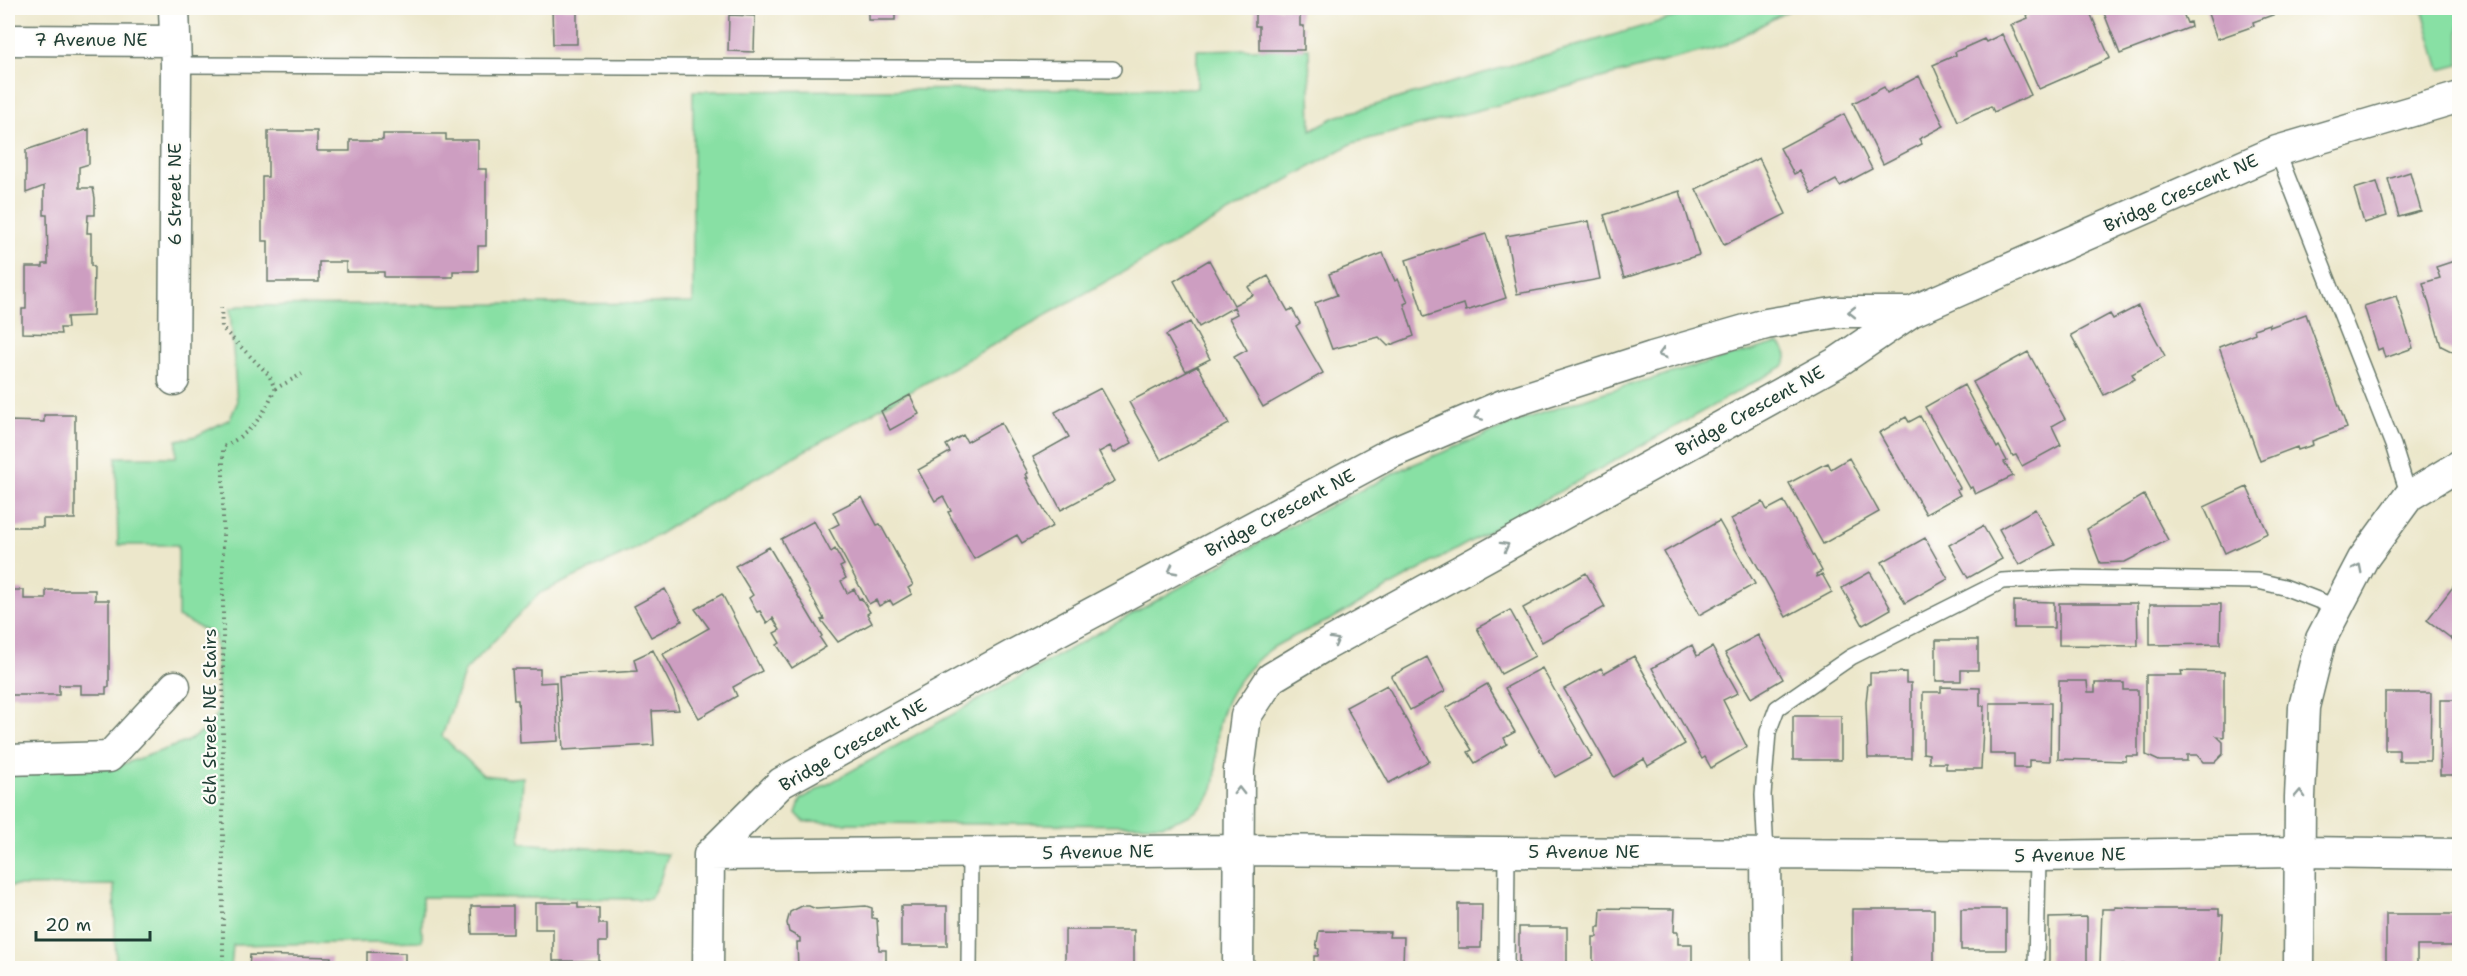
<svg xmlns="http://www.w3.org/2000/svg" width="2467" height="976" font-family="'Shantell Sans',sans-serif">
	<rect width="100%" height="100%" fill="#fdfcf7"/>
	<filter id="ink" filterUnits="userSpaceOnUse"><feTurbulence type="fractalNoise" baseFrequency=".0167" numOctaves="2"/><feDisplacementMap in="SourceGraphic" scale="12" xChannelSelector="R" yChannelSelector="G"/><feConvolveMatrix kernelMatrix="1 2 1 2 8 2 1 2 1" color-interpolation-filters="sRGB"/></filter>
	<filter id="wash" filterUnits="userSpaceOnUse"><feTurbulence type="fractalNoise" baseFrequency=".008" numOctaves="4" result="noise"/><feDisplacementMap in="SourceGraphic" scale="24" xChannelSelector="R" yChannelSelector="G"/><feGaussianBlur stdDeviation="1.35" result="paint"/><feColorMatrix in="noise" values="0 0 0 0 0 0 0 0 0 0 0 0 0 0 0 0 0 1.4 0 .05"/><feComposite in="paint" operator="in"/></filter>
	<g filter="url(#wash)">
		<rect width="100%" height="100%" fill="#ece7cb"/>
		<!-- green -->
		<path fill="#88e0a4" stroke="#548e6c" stroke-width="1.5" d="M1686 8H1793L1723 46 1353 143 688 516 635 549 540 593 465 671 442 736 483 775 509 778 523 777 520 843 668 854 660 880 650 899 422 897V941L233 945 231 968H116L114 885 8 886V772L112 768 186 742 209 728 218 711 215 635 178 617V545H118L116 457H176L177 440 196 436 230 419 237 403 230 309 239 306 693 303V91L1197 88V50L1309 48 1311 130 1335 117 1685 14Z
			M2422 8H2459V65L2440 70Z
			M1778 343C1787 350 1791 358 1782 367L1330 620C1311 629 1284 639 1268 651 1251 664 1233 685 1225 705 1202 758 1243 806 1162 825L841 823 804 822 796 813 801 799 1288 527 1407 467 1527 418 1608 391Z"/>
		<g id="blocks">
			<!-- building -->
			<path fill="#cd9ec1" d="M552 8H577V44H553Z
				M868 8H895V20H868Z
				M1255 8H1300V26H1304V50H1259V26H1255Z
				M2043 8H2088L2110 58 2039 89 2011 25 2028 18 2027 15Z
				M2102 8H2181L2187 23 2190 22 2191 27 2120 54Z
				M2206 8H2276L2278 13 2253 22 2254 26 2217 39Z
				M729 15 755 16 754 52 728 51Z
				M2002 34 2031 95 1994 112 1991 106 1958 121 1933 65 1956 55 1955 52 1984 39 1986 42Z
				M1919 76 1944 126 1919 139 1922 144 1883 164 1853 103 1884 87 1887 93Z
				M1844 114 1872 169 1840 186 1836 180 1812 193 1800 171 1794 174 1780 148Z
				M89 129V164L79 167V188H93L95 198V215H88L87 233H91V266H94L93 316 67 317 68 328H60L61 334 22 333V309H26V267H43V264H48L47 215H44V186L26 193V150Z
				M268 131H317V151H350V140H383V134H446V140H478V169H486V246H478V271H453V277H384V272H346V262H319V282H268V241H262V177H268Z
				M1759 158 1786 214 1724 245 1696 189Z
				M2410 172 2421 211 2399 217 2388 179Z
				M2377 182 2387 216 2364 223 2354 189Z
				M1680 191 1699 255 1624 278 1604 215Z
				M1589 221 1600 279 1517 294 1506 236Z
				M1486 234 1506 298 1466 311 1464 304 1424 317 1406 260Z
				M1383 253 1395 281 1398 279 1408 302 1404 304 1414 336 1388 346 1379 337 1332 349 1315 303 1337 295 1329 274Z
				M2460 259V350L2453 352 2441 346 2423 283 2440 278 2436 267Z
				M1209 260 1234 305 1253 295 1248 287 1268 276 1288 311 1292 309 1300 323 1296 326 1323 373 1263 407 1234 357 1247 350 1229 318 1237 314 1234 307 1199 327 1174 281Z
				M2396 296 2413 348 2385 358 2382 348 2378 350 2364 306Z
				M2138 306 2165 356 2132 374 2135 379 2104 395 2071 335 2110 314 2113 319Z
				M2306 314 2347 428 2312 441 2313 445 2298 450 2297 447 2260 461 2219 347 2255 333 2254 329 2269 324 2270 327Z
				M1190 322 1210 359 1186 371 1166 335Z
				M2028 352 2065 419 2052 426 2061 445 2022 466 2016 455 2013 456 1973 382Z
				M1198 366 1229 424 1161 460 1129 402Z
				M1964 385 1997 448 1999 446 2007 461 2004 462 2013 476 1975 494 1972 487 1970 488 1925 407Z
				M1101 388 1132 443 1114 453 1110 446 1099 452 1115 481 1061 510 1033 457 1069 437 1055 412Z
				M910 395 919 414 890 430 881 411Z
				M44 415H75V519H43V527H8V421L44 422Z
				M1920 416 1960 488 1957 490 1960 495 1926 514 1879 433 1906 417 1909 422Z
				M1001 423 1028 473 1026 474 1028 478H1026L1053 526 1022 543 1017 535 974 559 948 512 951 511 943 496 935 501 918 470 950 452 946 445 963 435 967 442Z
				M1849 458 1879 512 1823 544 1789 483 1821 466 1828 463 1831 469Z
				M2247 487 2268 533 2225 553 2204 507Z
				M2144 495 2168 540 2125 562 2100 563 2087 529Z
				M862 497 877 525 880 524 913 585 908 588 912 594 893 605 890 600 879 606 876 600 869 604 829 529 839 524 833 512Z
				M1784 501 1822 571 1816 574 1817 577 1822 574 1832 592 1786 617 1731 519 1763 502 1767 510Z
				M2035 509 2055 545 2019 565 1999 529Z
				M814 521 831 552 835 549 844 565 840 567 846 578 841 581 847 593 854 589 859 599 861 598 870 612 867 614 872 623 838 642 821 620 824 619 781 539Z
				M1719 521 1755 584 1699 615 1664 552Z
				M1983 526 2002 559 1968 578 1949 545Z
				M1925 538 1948 579 1905 603 1882 562Z
				M769 547 822 636 820 638 826 647 792 668 777 645 780 643 774 633 780 630 773 618 767 623 760 611 757 612 749 598 753 595 735 566Z
				M1870 572 1891 609 1863 625 1842 588Z
				M1586 573 1605 607 1542 642 1523 608Z
				M2453 587 2460 592V645L2427 620Z
				M665 589 682 621 651 637 634 606Z
				M8 590H24V599H46V590H95V600H109V687H106V694H81V685H59V695H10V685H8Z
				M722 594 762 671 733 687 737 696 699 718 663 654 709 628 695 609Z
				M2014 601 2054 602V628H2014Z
				M2059 603H2137L2138 646 2059 645Z
				M2150 604H2221L2220 644 2150 645Z
				M1510 610 1535 656 1501 674 1477 628Z
				M1758 635 1783 679 1751 698 1725 653Z
				M1936 640H1978V670H1961V681H1936Z
				M1692 645 1697 656 1712 647 1738 693 1723 700 1747 747 1711 768 1705 757 1702 759 1652 668Z
				M653 650 674 692 679 710 652 711 654 745 563 750 559 676 637 671 634 659Z
				M1634 656 1685 744 1648 766 1644 759 1614 777 1564 689 1601 668 1604 673Z
				M1427 657 1445 691 1410 710 1391 676Z
				M1542 668 1592 757 1555 777 1505 688Z
				M512 669H540V683L556 682 558 741 520 743 518 700H514Z
				M2181 671 2224 672V737L2217 736 2223 742V754L2215 762H2203L2197 755H2187V761H2159L2146 755V675H2182Z
				M1906 672V683H1911V758H1868L1866 702 1868 684H1870V673Z
				M2059 681H2087L2088 692H2095V683H2124V690H2138V756H2126V761L2058 759Z
				M1487 684 1515 732 1504 738 1507 744 1475 763 1468 752 1472 750 1446 708Z
				M1387 685 1429 761 1389 783 1346 707Z
				M1941 687 1980 688V706H1984L1981 769H1946V763H1929V754L1923 753V692H1941Z
				M2385 693H2431L2430 761H2399V750H2385Z
				M2440 700H2460V775H2440Z
				M1990 703H2051L2050 761 2029 760V768H2014V754H1990Z
				M1793 716H1841V760H1793Z
				M535 903H578V908H599V924H607V942H599V961H553V929H535Z
				M1458 904H1482L1481 948H1458Z
				M471 906H513V934H472Z
				M802 906H809L816 909 866 906 872 908V918L877 919 879 950H886V964H876V967L798 968 797 942H800V938L789 932 787 923 790 912Z
				M901 906H947V946H901Z
				M2115 907 2140 908V909H2219V915H2223L2220 968 2158 966V968H2146V966L2100 965 2102 909H2115Z
				M1601 908 1675 909 1674 932H1678V944H1692V968H1593V937H1597V927H1600Z
				M1852 909H1934V968H1852Z
				M1961 909H2006V950H1961Z
				M2386 914H2460V946H2417V968H2386Z
				M2087 917V968H2049V918Z
				M1519 927H1567V968H1519Z
				M1065 930H1134V968H1065Z
				M1319 931 1390 932 1389 937H1404L1403 963H1388V968H1318L1319 963H1314V956H1318L1319 949 1316 948Z
				M367 952 405 953V968H367Z
				M250 955 331 957V968H249Z"/>
		</g>
	</g>
	<g filter="url(#ink)">
		<use href="#blocks" fill-opacity="0" stroke="#677869" stroke-width="1.5"/>
		<g fill="none" stroke-linecap="round" stroke-linejoin="round">
			<!-- lane casing -->
			<g stroke="#677869" stroke-width="18">
				<path id="lane" d="M176 65 1113 69
					M2277 151 2393 445 2409 496
					M1766 854 1763 795 1768 732 1777 708 1851 657 2002 581 2064 578 2258 581 2284 587 2338 608
					M969 968 970 853
					M1506 968 1507 852
					M2036 968 2038 856"/>
			</g>
			<!-- street casing -->
			<g stroke="#677869" stroke-width="33">
				<path id="street" d="M174 8 176 65 174 380
					M8 40 174 41
					M8 760 109 757 175 686
					M1766 854 1767 968
					M709 855 1239 850 2038 856 2300 852 2460 854
					M709 855 781 783 1015 654 1391 453 1503 405 1652 357 1766 324 1838 312H1911
					M708 968 709 855
					M1238 968 1239 770 1246 716 1271 678 1326 645 1836 363 1911 312 2277 151 2460 97
					M2299 968 2300 797 2304 707 2321 639 2363 559 2409 496 2460 465"/>
			</g>
			<!-- path -->
			<path stroke="#677869" stroke-width="4" stroke-dasharray="1.5 4.5" stroke-linecap="butt" d="M221 307 222 328 269 375 275 389C262 418 252 432 223 447V966
				M275 389 302 374"/>
			<!-- lane -->
			<use href="#lane" stroke="#fff" stroke-width="15"/>
			<!-- street -->
			<use href="#street" stroke="#fff" stroke-width="30"/>
		</g>
		<!-- one-way arrows -->
		<defs><path id="oneway-chevron" d="M-2-3.5L2.5 0L-2 3.5" fill="none" stroke-width="1.6" stroke-linecap="round" stroke-linejoin="round" transform="scale(1.5)"/></defs>
		<g stroke="#8f9e9a">
			<use href="#oneway-chevron" transform="translate(1852 312) rotate(180)"/>
			<use href="#oneway-chevron" transform="translate(1662 354) rotate(164)"/>
			<use href="#oneway-chevron" transform="translate(1478 416) rotate(157)"/>
			<use href="#oneway-chevron" transform="translate(1505 546) rotate(-29)"/>
			<use href="#oneway-chevron" transform="translate(2358 568) rotate(-63)"/>
			<use href="#oneway-chevron" transform="translate(1172 570) rotate(152)"/>
			<use href="#oneway-chevron" transform="translate(1335 641) rotate(-29)"/>
			<use href="#oneway-chevron" transform="translate(1239 791) rotate(-90)"/>
			<use href="#oneway-chevron" transform="translate(2300 794) rotate(-88)"/>
		</g>
	</g>
	<g text-anchor="middle" dominant-baseline="central" stroke-width="4.5" stroke-linejoin="round" paint-order="stroke">
		<!-- street labels -->
		<g font-size="18" fill="#1f3d34" stroke="#fdfcf7">
			<text x="91" y="40">7 Avenue NE</text>
			<text transform="translate(2181 193) rotate(-24)">Bridge Crescent NE</text>
			<text transform="translate(175 194) rotate(-90)">6 Street NE</text>
			<text transform="translate(1750 411) rotate(-29)">Bridge Crescent NE</text>
			<text transform="translate(1280 513) rotate(-28)">Bridge Crescent NE</text>
			<text transform="translate(210 717) rotate(-90)">6th Street NE Stairs</text>
			<text transform="translate(853 745) rotate(-30)">Bridge Crescent NE</text>
			<text transform="translate(1098 852) rotate(-1)">5 Avenue NE</text>
			<text x="1584" y="852">5 Avenue NE</text>
			<text transform="translate(2070 855) rotate(-1)">5 Avenue NE</text>
		</g>
	</g>
	<!-- margin -->
	<rect width="2467" height="976" fill="none" stroke="#fdfcf7" stroke-width="30"/>
	<!-- scale -->
	<path d="M36 931v9h114v-9" fill="none" stroke="#1f3d34" stroke-width="3"/>
	<text x="45" y="931" font-size="18" fill="#1f3d34" stroke="#fdfcf7" stroke-width="4.5" paint-order="stroke">20 m</text>
</svg>
